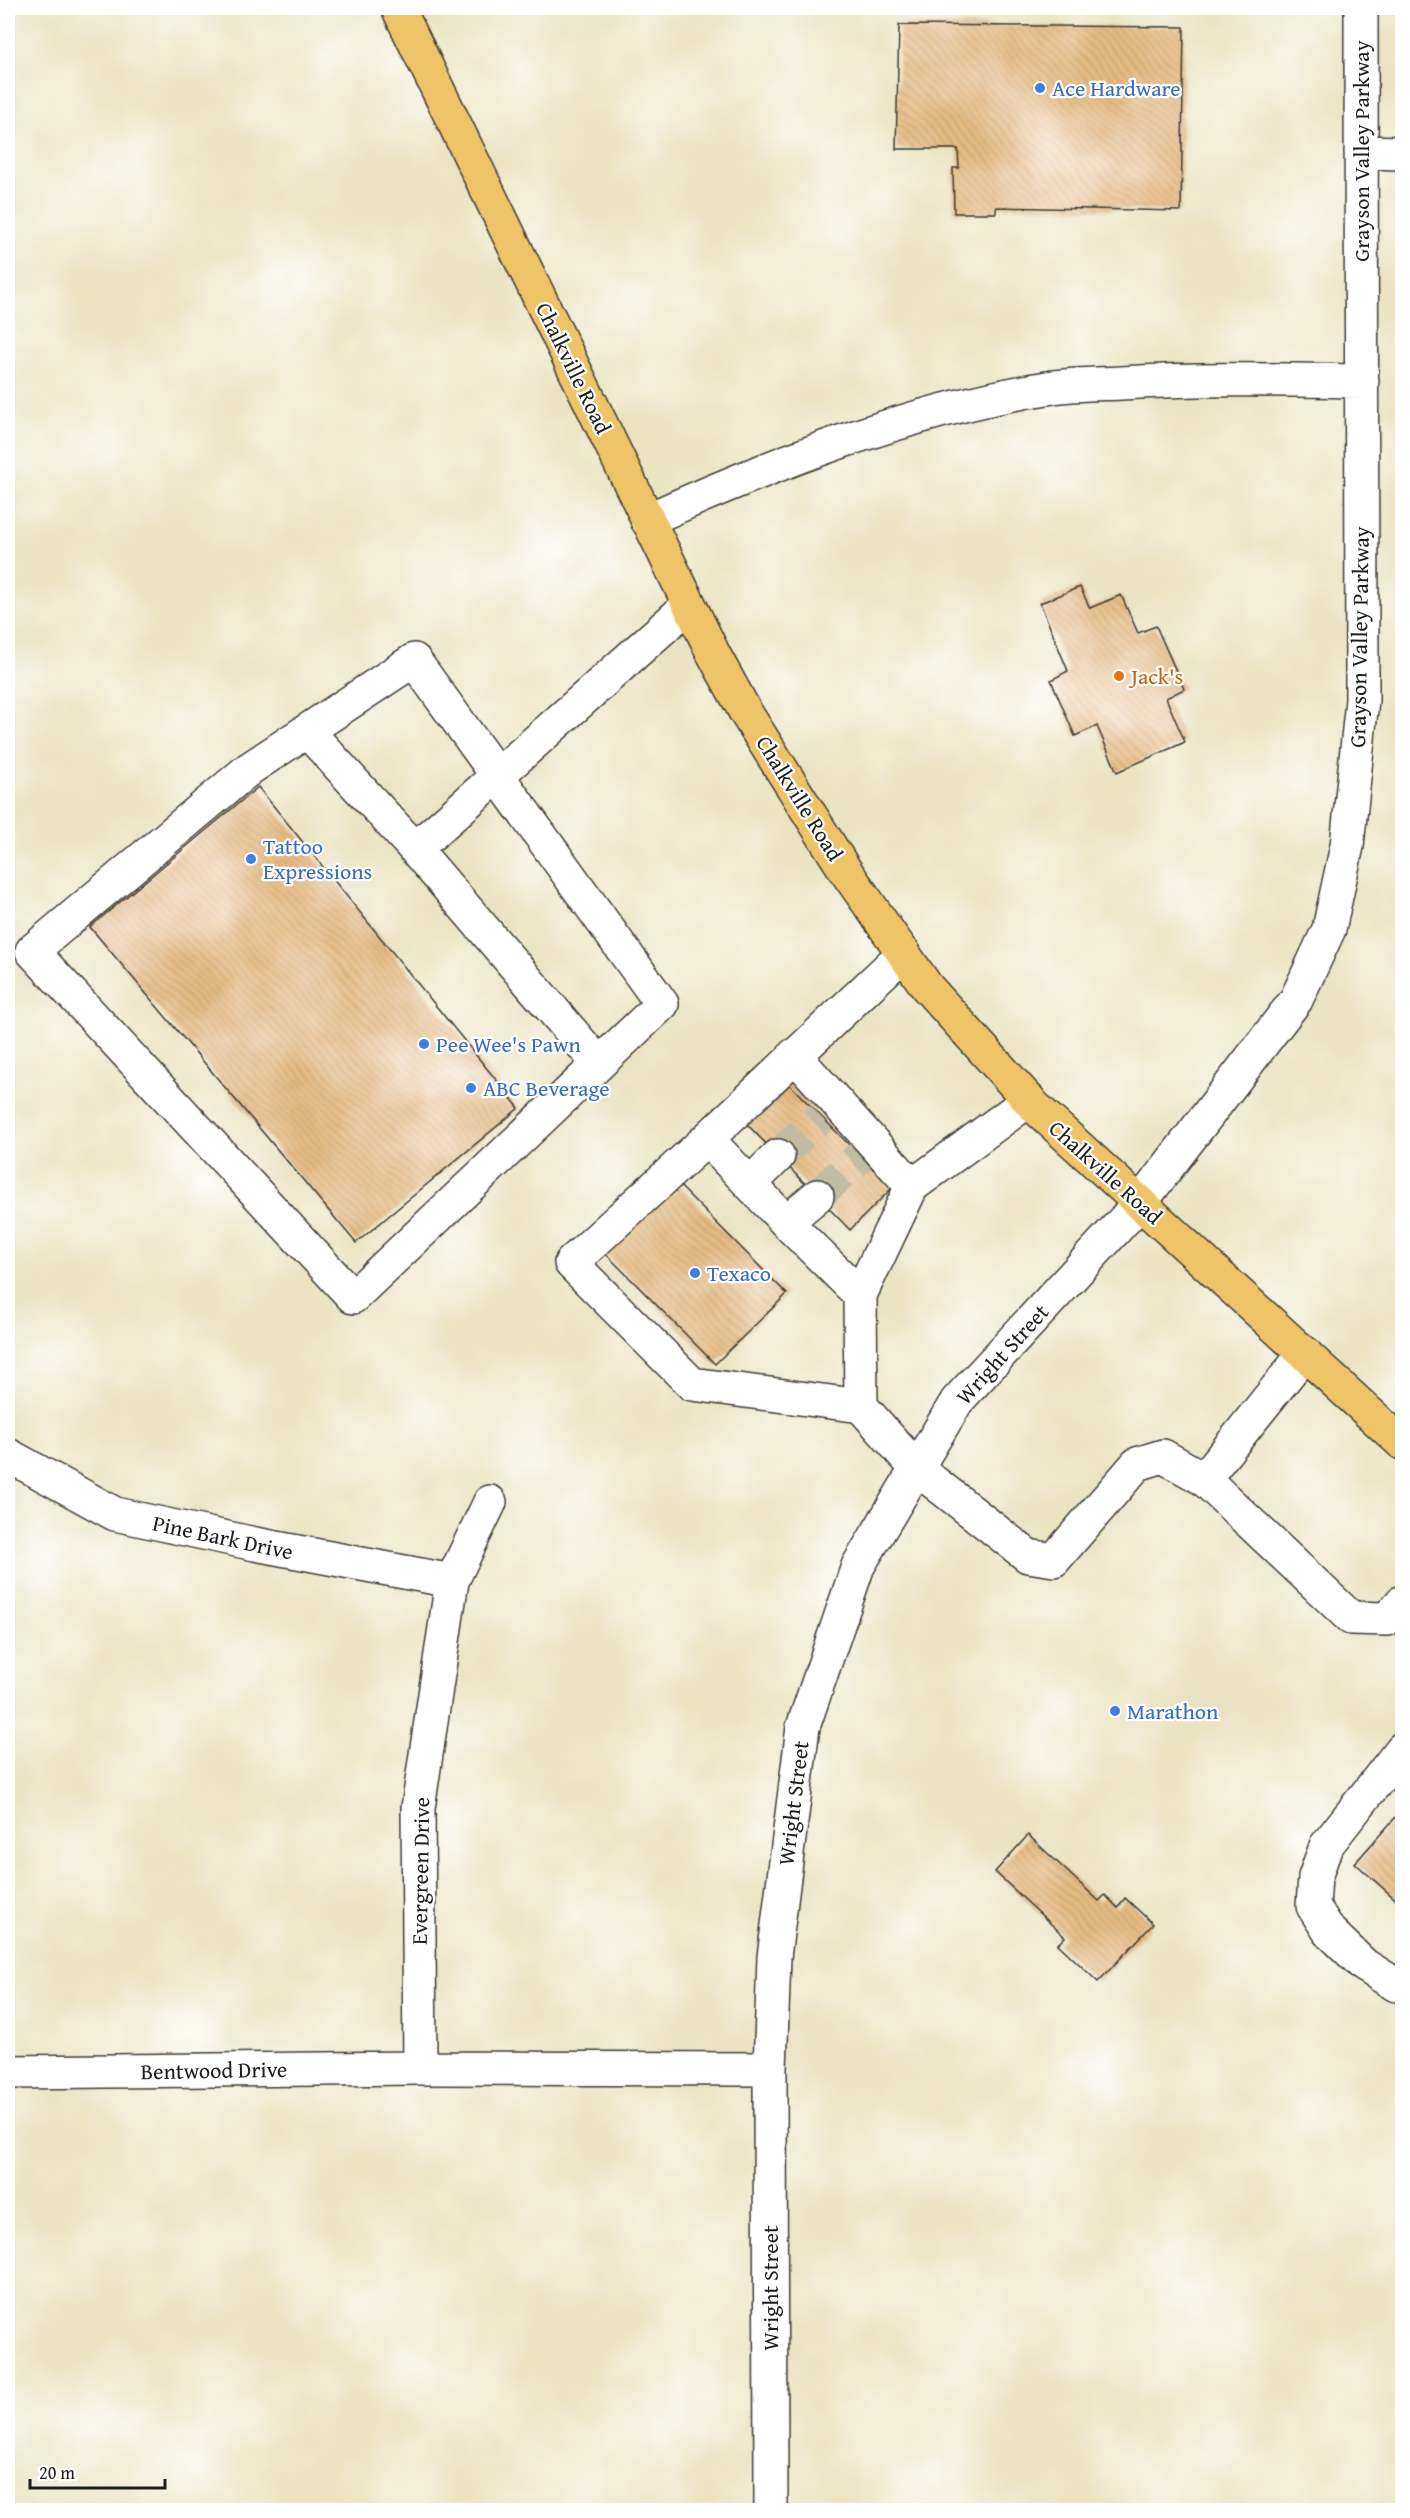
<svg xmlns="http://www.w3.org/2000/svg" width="1410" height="2518" font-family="'Gentium Book Plus',serif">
	<defs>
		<pattern id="building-back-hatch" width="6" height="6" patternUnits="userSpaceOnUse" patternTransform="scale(1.5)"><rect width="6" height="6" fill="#e6bb83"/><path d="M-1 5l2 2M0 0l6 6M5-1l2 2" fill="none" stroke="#c5a071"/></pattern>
	</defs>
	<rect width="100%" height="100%" fill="#fff"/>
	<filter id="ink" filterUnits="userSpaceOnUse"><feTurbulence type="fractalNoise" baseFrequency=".0167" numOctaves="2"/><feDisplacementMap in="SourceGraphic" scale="12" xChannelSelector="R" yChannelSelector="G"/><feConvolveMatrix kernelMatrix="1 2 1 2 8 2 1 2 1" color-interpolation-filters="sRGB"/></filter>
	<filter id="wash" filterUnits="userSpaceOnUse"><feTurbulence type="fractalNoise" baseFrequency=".008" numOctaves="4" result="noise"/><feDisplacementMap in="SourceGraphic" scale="24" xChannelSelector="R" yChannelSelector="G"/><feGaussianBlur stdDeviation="1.35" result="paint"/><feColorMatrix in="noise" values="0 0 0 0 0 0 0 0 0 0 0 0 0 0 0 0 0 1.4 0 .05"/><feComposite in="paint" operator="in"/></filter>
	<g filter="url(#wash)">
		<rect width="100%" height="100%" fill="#ebe4c3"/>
		<g id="blocks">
			<!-- building -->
			<path fill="url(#building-back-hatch)" d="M899 25 1184 27 1181 211 996 207V213H954L953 168H959L958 149H896Z
				M1080 587 1090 608 1121 595 1138 633 1156 626 1184 689 1166 698 1185 742 1117 772 1097 726 1075 736 1051 680 1068 671 1040 603Z
				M258 787 519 1108 356 1243 90 927Z
				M783 1078 892 1188 850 1230 741 1118Z
				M675 1181 787 1294 715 1364 604 1252Z
				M1402 1810V1905L1355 1863Z
				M1028 1835 1099 1901 1105 1895 1118 1908 1125 1898 1153 1924 1098 1982 1058 1944 1065 1937 995 1872Z"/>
		</g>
	</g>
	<g filter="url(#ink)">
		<use href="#blocks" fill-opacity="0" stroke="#3b3a35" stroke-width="1.5"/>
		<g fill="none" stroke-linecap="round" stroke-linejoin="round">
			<!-- minor-tunnel -->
			<path stroke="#c2bca2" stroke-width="33" stroke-dasharray="33 16" stroke-linecap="butt" d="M778 1156 821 1117
				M817 1196 861 1156"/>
			<!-- minor casing -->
			<g stroke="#3b3a35" stroke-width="36">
				<path id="minor" d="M1361 152 1402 153
					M647 520C774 463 915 408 1053 387 1075 384 1098 384 1121 383 1201 378 1282 380 1362 381
					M414 660 662 1004 353 1297 32 951 249 769Z
					M307 731 415 849
					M904 953 707 1139 571 1263 692 1384 861 1406 916 1468 1028 1556 1054 1560 1137 1464 1163 1456 1204 1479
					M794 1055 912 1186 1029 1100
					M599 1064 415 849 689 605
					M707 1139 786 1222 860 1295
					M750 1184 778 1156
					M786 1222 817 1196
					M1305 1353 1204 1479 1351 1618 1387 1619 1402 1602
					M861 1406 860 1295 912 1186
					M8 1455 115 1514 255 1544 452 1581
					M1402 1749 1326 1846 1315 1877 1313 1906 1329 1931 1364 1965 1396 1985 1402 1984
					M420 2068 418 1808 452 1581 490 1502
					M8 2072 420 2068 770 2069
					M771 2510 770 2069 774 1957 803 1727 858 1566 957 1401 1140 1203 1296 1000 1329 929 1347 846 1362 700 1361 8"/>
			</g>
			<!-- major casing -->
			<g stroke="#3b3a35" stroke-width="36">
				<path id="major" d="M398 8 714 655 746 713 845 870 927 987 1035 1107 1402 1443"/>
			</g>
			<!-- minor -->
			<use href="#minor" stroke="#fff" stroke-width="33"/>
			<!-- major -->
			<use href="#major" stroke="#efc469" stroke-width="33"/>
		</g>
	</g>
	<!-- markers -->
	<g fill="#3f7fe0" stroke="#fff" stroke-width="2">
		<circle cx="1040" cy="88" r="6"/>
		<circle cx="251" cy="859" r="6"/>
		<circle cx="424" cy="1044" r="6"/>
		<circle cx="471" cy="1088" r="6"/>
		<circle cx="695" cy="1273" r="6"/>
		<circle cx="1115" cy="1711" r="6"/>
	</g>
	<circle fill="#e8710a" stroke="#fff" stroke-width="2" cx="1119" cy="676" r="6"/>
	<g text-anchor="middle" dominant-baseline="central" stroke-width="4.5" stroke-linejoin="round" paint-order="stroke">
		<!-- shop labels -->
		<g font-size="22" fill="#366cbe" stroke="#fff" text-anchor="start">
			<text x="1052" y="88">Ace Hardware</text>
			<text x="263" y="846">Tattoo<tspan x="263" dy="25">Expressions</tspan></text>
			<text x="436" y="1044">Pee Wee's Pawn</text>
			<text x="483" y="1088">ABC Beverage</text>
			<text x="707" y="1273">Texaco</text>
			<text x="1127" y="1711">Marathon</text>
		</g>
		<!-- street labels -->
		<g font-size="22" fill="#1c1c1c" stroke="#fff">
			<text transform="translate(1361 151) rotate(-90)">Grayson Valley Parkway</text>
			<text transform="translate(574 368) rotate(64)">Chalkville Road</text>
			<text transform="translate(1359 637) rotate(-89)">Grayson Valley Parkway</text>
			<text transform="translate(800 798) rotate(58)">Chalkville Road</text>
			<text transform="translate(1106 1172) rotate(42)">Chalkville Road</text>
			<text transform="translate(1002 1354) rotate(-48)">Wright Street</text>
			<text transform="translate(223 1537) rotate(12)">Pine Bark Drive</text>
			<text transform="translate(793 1803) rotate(-83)">Wright Street</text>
			<text transform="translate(420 1871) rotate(-89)">Evergreen Drive</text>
			<text transform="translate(214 2070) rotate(-1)">Bentwood Drive</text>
			<text transform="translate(770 2288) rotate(-90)">Wright Street</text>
		</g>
		<!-- food labels -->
		<g font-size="22" fill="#c56008" stroke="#fff" text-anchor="start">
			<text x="1131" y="676">Jack's</text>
		</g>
	</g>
	<!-- margin -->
	<rect width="1410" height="2518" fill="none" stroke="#fff" stroke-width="30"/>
	<!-- scale -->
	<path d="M30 2479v9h135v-9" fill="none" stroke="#1c1c1c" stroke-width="3"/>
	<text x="39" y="2479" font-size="18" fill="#1c1c1c" stroke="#ffffff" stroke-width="4.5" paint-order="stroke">20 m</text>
</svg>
